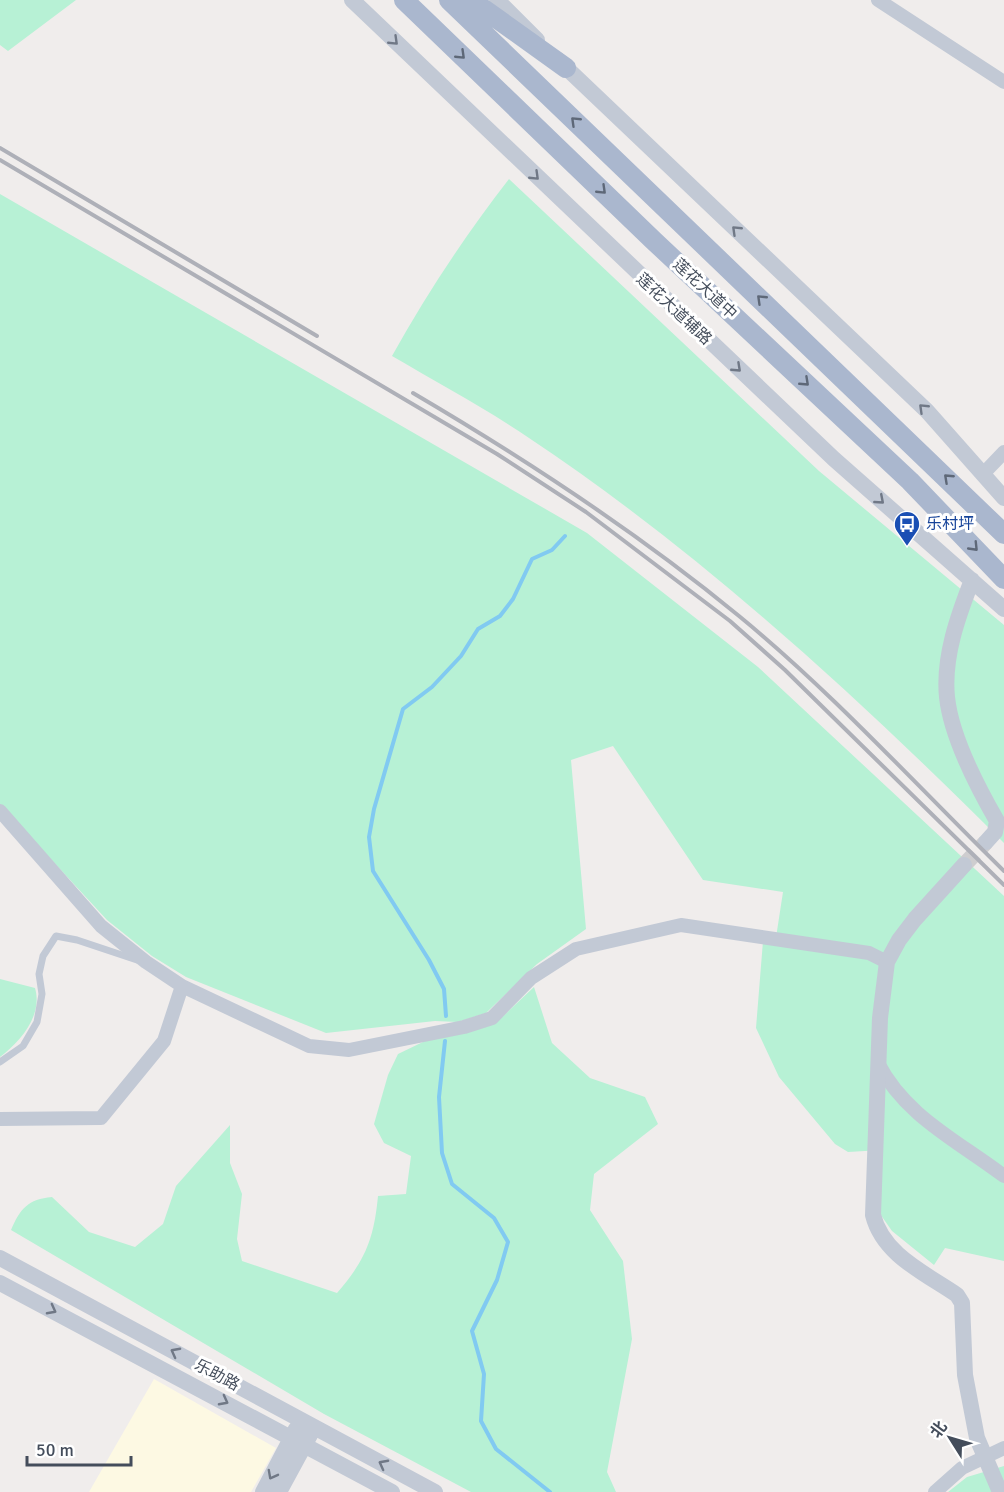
<svg xmlns="http://www.w3.org/2000/svg" width="1004" height="1492" font-family="Signika,'Noto Sans SC',sans-serif">
	<rect width="100%" height="100%" fill="#f0edec"/>
	<!-- commercial -->
	<path fill="#fdf9e3" d="M154 1379 276 1448 251 1492H89Z"/>
	<!-- green -->
	<path fill="#b7f1d5" d="M0 0H76L8 51 0 45Z
		M509 179 819 471 1004 625V843C860 699 699 551 529 438 485 408 438 383 392 356 427 293 465 236 509 179Z
		M0 194 587 533 758 667 1004 896V1261L945 1248 934 1265 892 1231 878 1211 882 1150 848 1152 835 1144 779 1077 756 1028 763 941 775 944 783 892 703 880 613 746 571 760 586 929 537 964 486 1013 458 1022 435 1021 326 1033 186 977 152 956 107 920 0 804Z
		M0 979 35 988C43 1015 21 1041 0 1057Z
		M534 987 552 1043 590 1078 645 1097 658 1124 594 1174 590 1210 623 1261 632 1339 607 1472 616 1492H471L324 1414 11 1230C20 1209 28 1199 52 1197L89 1232 135 1247 163 1224 176 1186 230 1125V1163L242 1194 237 1239 242 1261 337 1293C365 1261 374 1239 378 1196L406 1194 411 1156 384 1143 374 1124 388 1075 398 1054 427 1040 498 1021Z
		M1004 1466V1492H948L967 1477Z"/>
	<g fill="none" stroke-linecap="round" stroke-linejoin="round">
		<!-- stream -->
		<path stroke="#81caf1" stroke-width="4" d="M446 1016 444 989 429 960 373 871 369 837 374 809 403 709 432 687 461 656 478 629 500 616 513 599 532 559 552 550 565 536
			M445 1041 439 1097 442 1153 452 1184 494 1218 508 1242 497 1280 472 1331 484 1374 481 1421 496 1449 550 1492"/>
		<!-- tertiary-tunnel -->
		<path stroke="#cecdcf" stroke-width="16" stroke-dasharray="16 8" stroke-linecap="butt" d="M964 865 986 842"/>
		<!-- service -->
		<path stroke="#c2c9d5" stroke-width="7" d="M0 1062 23 1046 37 1022 42 994 39 974 43 956 56 936 77 940 137 960"/>
		<!-- minor -->
		<path stroke="#c2c9d5" stroke-width="14" d="M878 0 1004 82
			M983 474 1004 452
			M0 811 101 926 146 962 182 986
			M878 1063C905 1116 958 1141 1004 1176
			M0 1119 101 1118 164 1041 182 986 309 1046 349 1050 464 1027 492 1018 531 978 576 949 681 925 869 953 887 962
			M935 1492 962 1468 1004 1448"/>
		<!-- tertiary -->
		<path stroke="#c2c9d5" stroke-width="16" d="M352 0 834 459 1004 609
			M497 0 537 40
			M558 60 927 411 1004 498
			M972 580C958 616 943 657 947 697 951 736 978 788 997 821L995 832 986 842
			M964 865 915 919 899 940 887 962 880 1018 873 1215C883 1255 925 1273 957 1295L962 1303 965 1375 977 1438 1000 1492
			M0 1258 435 1492
			M0 1283 392 1492
			M263 1492 296 1429
			M279 1492 310 1435"/>
		<!-- primary -->
		<path stroke="#aab7ce" stroke-width="20" d="M404 0 654 241 910 481 1004 579
			M449 0 1004 534
			M471 0 566 68"/>
		<!-- rail -->
		<path stroke="#aeb0b8" stroke-width="4" d="M0 148 317 336
			M0 160 497 454 586 512 730 621 785 670 1004 885
			M413 393C527 460 637 532 739 616 832 692 918 787 1004 871"/>
	</g>
	<!-- one-way arrows -->
	<defs><path id="oneway-chevron" d="M-2-3.5L2.5 0L-2 3.5" fill="none" stroke-width="1.6" stroke-linecap="round" stroke-linejoin="round" transform="scale(1.5)"/></defs>
	<g stroke="#707886">
		<use href="#oneway-chevron" transform="translate(394 41) rotate(44)"/>
		<use href="#oneway-chevron" transform="translate(535 176) rotate(44)"/>
		<use href="#oneway-chevron" transform="translate(736 230) rotate(-136)"/>
		<use href="#oneway-chevron" transform="translate(737 368) rotate(43)"/>
		<use href="#oneway-chevron" transform="translate(923 408) rotate(-136)"/>
		<use href="#oneway-chevron" transform="translate(880 500) rotate(41)"/>
		<use href="#oneway-chevron" transform="translate(52 1310) rotate(28)"/>
		<use href="#oneway-chevron" transform="translate(175 1352) rotate(-152)"/>
		<use href="#oneway-chevron" transform="translate(224 1401) rotate(28)"/>
		<use href="#oneway-chevron" transform="translate(383 1464) rotate(-152)"/>
		<use href="#oneway-chevron" transform="translate(272 1475) rotate(118)"/>
	</g>
	<g stroke="#5e6878">
		<use href="#oneway-chevron" transform="translate(461 55) rotate(44)"/>
		<use href="#oneway-chevron" transform="translate(575 121) rotate(-136)"/>
		<use href="#oneway-chevron" transform="translate(602 190) rotate(44)"/>
		<use href="#oneway-chevron" transform="translate(761 299) rotate(-136)"/>
		<use href="#oneway-chevron" transform="translate(805 382) rotate(43)"/>
		<use href="#oneway-chevron" transform="translate(948 478) rotate(-137)"/>
		<use href="#oneway-chevron" transform="translate(974 547) rotate(46)"/>
	</g>
	<!-- icons -->
	<defs>
		<g id="bus-pin" transform="scale(1.35)"><path d="M0 17L-7.5 6A9.5 9.5 0 1 1 7.5 6Z" fill="#1a4fb4" stroke="#fff"/><path d="M-5-6H5V4H4V6H2V4H-2V6H-4V4H-5ZM-3.5-4V0h7V-4ZM-3.5 1.2v1.5H-2V1.2ZM2 1.2v1.5H3.5V1.2Z" fill="#fff"/></g>
	</defs>
	<g fill-rule="evenodd">
		<use href="#bus-pin" x="907" y="524"/>
	</g>
	<g text-anchor="middle" dominant-baseline="central" stroke-width="6" stroke-linejoin="round" paint-order="stroke">
		<!-- street labels -->
		<g font-size="16" fill="#444d5b" stroke="#fff">
			<text transform="translate(705 289) rotate(43)">莲花大道中</text>
			<text transform="translate(674 309) rotate(43)">莲花大道辅路</text>
			<text transform="translate(217 1375) rotate(28)">乐助路</text>
		</g>
		<!-- transit labels -->
		<g font-size="16" fill="#164399" stroke="#fff" text-anchor="start">
			<text x="926" y="524">乐村坪</text>
		</g>
	</g>
	<!-- north arrow -->
	<g transform="translate(950 1438) rotate(307)" stroke="#ffffff" stroke-width="4.5" paint-order="stroke">
	<path d="M0-4.5L10 22L0 15L-10 22Z" fill="#444d5b"/>
	<text y="-9" font-size="16" font-weight="bold" text-anchor="middle" fill="#444d5b">北</text>
	</g>
	<!-- scale -->
	<path d="M27 1456v9h104v-9" fill="none" stroke="#444d5b" stroke-width="3"/>
	<text x="36" y="1456" font-size="18" fill="#444d5b" stroke="#ffffff" stroke-width="4.5" paint-order="stroke">50 m</text>
</svg>
